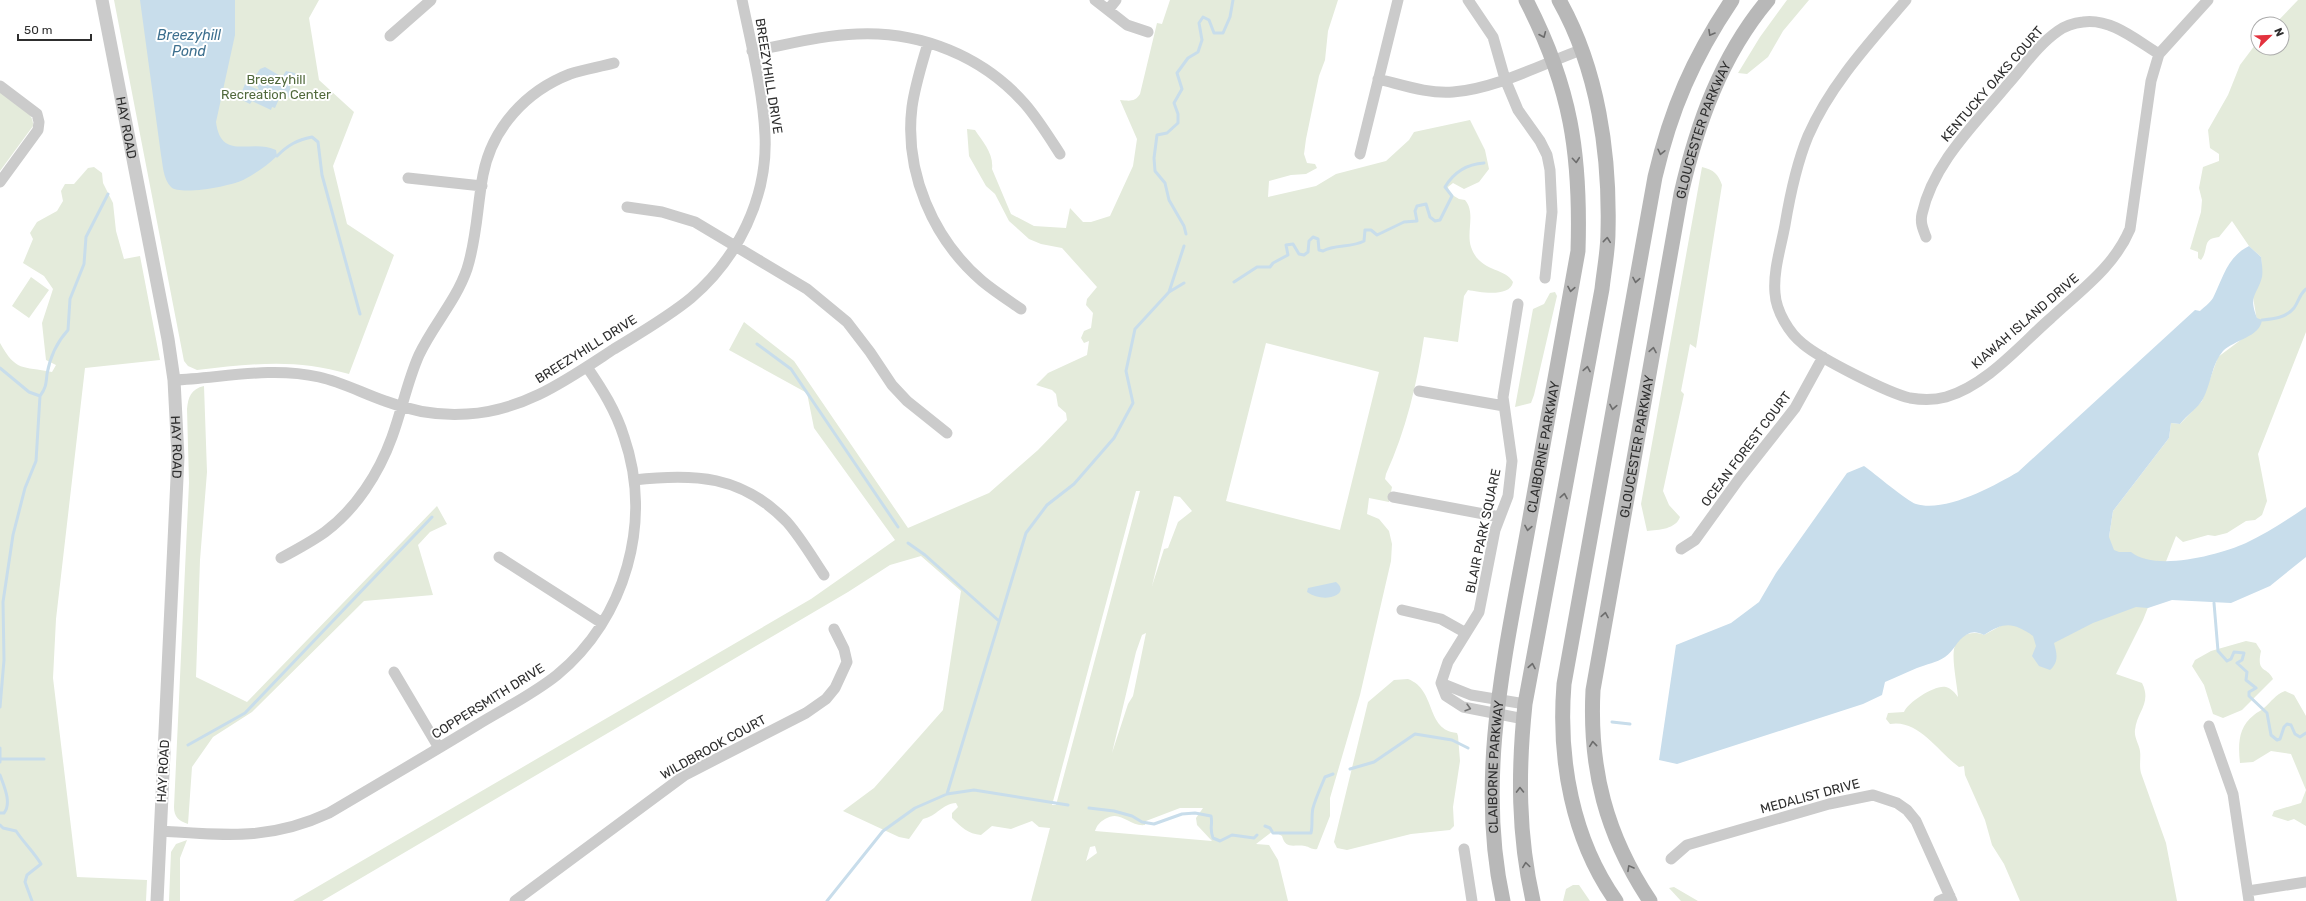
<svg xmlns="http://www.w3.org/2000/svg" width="2306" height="901" font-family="Rubik,sans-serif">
	<rect width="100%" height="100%" fill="#fff"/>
	<!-- green -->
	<path fill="#e4ebdb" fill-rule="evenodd" d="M114 0H319L309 18 319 80 354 112 333 166 347 224 394 255 349 374C294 358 252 364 197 370L188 366 184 361Z
		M1170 0H1338L1328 31 1325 60 1319 76 1306 139 1304 154 1307 163 1315 164 1317 168 1306 174 1291 175 1269 181 1268 197 1316 186 1336 174 1386 161 1409 140 1414 132 1470 120 1485 150 1489 169 1479 182 1464 189 1453 183 1448 187 1449 193 1459 199 1465 200C1476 213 1466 231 1471 247 1480 273 1505 267 1513 282 1510 298 1479 292 1468 290L1464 296 1458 342 1424 337C1417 384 1406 430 1386 474L1385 479 1392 487 1389 502 1369 498 1367 514 1379 519 1389 531 1392 544 1391 561 1360 695 1330 798V816L1317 849C1312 850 1310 847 1305 846 1293 844 1286 850 1282 836L1273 831 1256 844 1269 845 1278 860 1288 901H1031L1050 828 1039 827 1032 821 1011 829 992 826 981 835C968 834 961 827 952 818V813L958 807 956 803C942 804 937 816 923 819L909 839 899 837 843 811 874 788 943 710 961 591 921 556 890 565 848 592 322 901H293L811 599 895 540 814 428 807 393 729 350 744 322 794 361 908 528 989 493 1038 450 1067 420 1066 413 1058 406 1056 394 1052 390 1036 385 1048 373 1087 355 1089 341 1084 343 1081 338 1084 331 1091 328 1093 313 1086 305 1087 299 1097 287 1062 248 1041 244 1029 239 1009 221 995 194 986 186 969 156 967 129 975 130C983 142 994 154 992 169L1011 214 1034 226 1066 228 1070 208 1083 222H1091L1110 216 1133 166 1137 139 1120 100C1130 101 1135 102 1140 94L1157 23 1162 24ZM1266 343 1379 372 1340 530 1226 501ZM1136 491H1140L1056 805H1052ZM1174 496 1180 497 1192 511 1178 522 1168 548 1164 549 1152 586ZM1146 633 1133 696 1128 704 1112 753 1136 652 1142 635ZM1180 808H1203L1196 818 1197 825 1212 841 1095 831C1097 825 1100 822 1105 819 1121 809 1129 827 1145 825L1146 821ZM1095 846 1097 853 1086 861 1090 847Z
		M1787 0H1809L1783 31 1768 57 1747 74 1738 73 1760 37Z
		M2298 0H2306V332L2258 454 2267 501 2262 515 2255 520 2246 521 2227 533 2215 536 2208 535 2183 542 2176 536 2143 620 2116 674 2142 683C2152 703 2137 711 2135 730 2134 738 2139 744 2140 751 2141 758 2139 765 2141 773L2166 843 2177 901H2020L2004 864 1992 845 1985 820 1965 775 1964 766 1959 767C1938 752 1919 719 1890 724L1886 719 1888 713 1904 712C1908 702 1936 684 1946 687 1952 689 1955 693 1958 697 1957 684 1952 662 1954 649 1957 635 1972 630 1984 635L2004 624 2109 537 2113 511 2169 438 2171 423 2180 424 2202 401 2218 357 2258 327 2253 297 2262 271 2261 257 2249 246 2232 221 2219 237C2201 239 2210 248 2201 260L2198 258V252L2190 249 2201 212 2202 200 2199 188 2203 167 2219 161V154L2210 148 2208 130 2228 95 2240 65 2258 41V48H2282V24H2275Z
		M0 92C11 100 35 111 33 126L0 171Z
		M94 167 102 173 103 183 113 203 116 231 124 259 140 256 160 360 85 368 56 619 53 678 77 877 147 880 146 901H0V343C16 372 22 366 52 372L56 365 46 360 42 323 53 289 44 276 23 263 33 239 30 233 37 222 57 211 63 201 61 191 65 184H74L88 168Z
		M1702 167C1714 170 1718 174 1722 185L1696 348 1690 344 1681 391 1684 394 1663 491 1669 505 1680 517C1676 529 1659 530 1647 531L1641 504Z
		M31 277 49 290 29 318 12 306Z
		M1555 292 1557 296 1534 395 1531 403 1515 407 1533 309 1544 304 1550 293Z
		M204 386 207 472 200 560 196 677 247 702 437 506 447 524 430 532 418 545 433 595 364 601 252 712 213 737 192 767 188 824C179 821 174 817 174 807L189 483 187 409C188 397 191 389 204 386Z
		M2246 641 2256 643 2261 651C2256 674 2267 666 2273 679L2242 710 2223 718 2213 714 2204 685 2192 666 2195 660 2211 651Z
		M1408 679C1437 690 1425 730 1457 733L1458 736 1460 761 1453 807 1454 826 1450 830 1411 834 1347 850 1337 848 1334 842 1368 702 1394 680Z
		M2285 691 2294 695 2306 716V826L2294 819 2288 821 2272 816 2274 811 2301 803 2306 790 2291 754 2271 751 2253 762 2240 763C2238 745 2238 727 2254 715 2257 712 2261 711 2264 708 2272 701 2275 695 2285 691Z
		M187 840 180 858V901H169L171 852 176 844Z
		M1573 885H1579L1590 901H1563L1566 889Z
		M1674 887 1698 901H1681L1669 888Z"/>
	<!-- water -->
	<path fill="#c8ddeb" d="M140 0H235V35L216 122C221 162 252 138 276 150L277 156C268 165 256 173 245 179 233 186 180 196 171 187 163 179 163 165 161 155Z
		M265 67 282 77 286 71 295 73 298 84 290 85V95L284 101 275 90 268 92V94L279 99 275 108 272 107 271 110 252 101 250 104 242 100 244 96 241 94 245 84 259 90 254 78 260 69Z
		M2249 246 2261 257C2262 264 2263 271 2262 277 2257 296 2248 295 2257 318L2262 320C2260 337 2234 340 2223 351 2212 363 2211 384 2203 399 2198 408 2187 415 2180 424L2171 423 2169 438 2113 511 2109 537 2114 550 2119 552H2131C2155 572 2219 555 2246 543 2267 533 2287 520 2306 507V557L2270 586 2231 603 2172 600 2148 608 2136 607 2093 623 2054 643C2057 654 2059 662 2050 670L2039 666 2032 656 2036 646 2033 636C2013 622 2004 622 1984 635 1977 632 1973 631 1966 635 1957 640 1954 651 1945 657 1936 663 1927 664 1917 668 1906 673 1896 677 1885 682L1882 695 1863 704 1677 764 1659 760 1676 645 1731 623 1759 602 1776 573 1847 473 1864 466C1874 473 1907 501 1916 504 1945 513 1994 486 2018 472L2195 310 2200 311C2204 307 2210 303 2213 298 2223 278 2227 257 2249 246Z
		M1336 582C1352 595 1323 604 1307 592L1308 588Z"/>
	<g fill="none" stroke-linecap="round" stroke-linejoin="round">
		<!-- stream -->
		<path stroke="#c8ddeb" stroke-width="3" d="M277 156C288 145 297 140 312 137L318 142 322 175 360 314
			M1186 234 1184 226 1169 200 1165 183 1155 171 1154 158 1157 135 1167 133 1178 123V114L1174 103 1182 89 1177 73 1188 58 1198 52 1202 40 1199 23 1203 17 1209 20 1214 33H1223L1230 17 1233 0
			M1234 282 1257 267H1270L1273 263 1288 255 1286 245 1293 244 1299 254 1304 255 1308 252 1309 241 1313 237 1318 239 1319 250 1323 251C1335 244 1351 248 1364 241L1365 230H1371L1377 235 1404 222 1417 221 1415 211 1417 206 1426 204 1430 217 1435 221 1440 220 1452 196 1445 187C1454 172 1467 164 1484 163
			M1169 292 1184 283
			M2262 320C2273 319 2286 318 2294 308 2299 301 2299 295 2306 289
			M757 344 791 369 898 527
			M0 368 29 392 40 396
			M908 543 925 555 999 621
			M2214 603 2218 651 2227 661 2231 659 2234 652 2244 653 2242 660 2237 663 2247 672 2246 680 2256 688 2249 692V696L2267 713 2271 735 2277 740 2280 739 2284 727 2287 724 2291 725 2295 734 2300 737 2306 733
			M0 707 4 660 3 602 13 535 25 488 36 461 40 396C46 388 46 384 47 374 50 357 57 342 68 330L70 299 84 264 86 237 108 194
			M1612 722 1630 724
			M188 745 245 713 432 517
			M0 748V762
			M0 759H44
			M1350 769 1374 762 1415 734 1452 740 1468 748
			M0 775C4 786 12 803 4 813H0
			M947 794 974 790 1068 805
			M1089 808 1114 811 1132 816 1142 822 1154 824 1182 814 1195 813 1211 816C1213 825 1209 827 1213 838L1220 841 1232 835 1254 838 1257 835
			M0 825 3 828 16 831C24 843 34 852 41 864L27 875 25 882 32 901
			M1265 826 1270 828 1273 833H1311C1313 824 1311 816 1313 808 1316 797 1321 787 1325 777L1333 774
			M827 901 883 831 915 808 947 794 1026 533 1047 505 1074 484 1114 438 1133 403 1126 371 1135 329 1169 292 1184 246"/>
		<!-- minor -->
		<path stroke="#cbcbcb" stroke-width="11" d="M1095 0 1127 25 1148 32
			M1468 0 1493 37 1505 79 1518 110 1540 141 1547 155 1550 170 1552 212 1545 278
			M1906 0C1870 42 1830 85 1808 136 1796 165 1790 195 1785 225 1781 247 1773 271 1775 293 1776 311 1789 333 1803 344 1821 359 1888 393 1910 398 1922 400 1935 400 1946 397 1987 385 2020 345 2051 318 2081 290 2114 267 2130 229L2151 81 2159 54 2208 0
			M1108 10 1116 0
			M390 36 431 0
			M928 43C922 64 915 85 912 107 904 172 933 239 982 281 994 291 1008 300 1021 309
			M752 51C786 45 822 35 857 34 920 31 983 56 1025 104 1038 119 1049 137 1060 154
			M1378 79C1403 85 1428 94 1453 92 1495 89 1542 64 1581 50
			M0 86 37 114 39 122 38 130 0 182
			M1360 154 1398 0
			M408 178 482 186
			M627 207 662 212 695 222 807 289 847 322 870 352 892 385 907 401 947 433
			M1926 237C1923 229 1920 223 1922 214 1933 163 1976 123 2008 84 2024 66 2038 45 2058 31 2065 26 2074 23 2083 22 2111 18 2136 40 2159 54
			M1518 304 1503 397 1512 461 1508 496 1495 530 1479 612 1448 662 1441 683 1446 696 1463 707 1524 719
			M174 380C221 378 271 366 319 377 342 382 362 393 385 401 411 411 439 416 467 414 524 411 568 379 614 349 640 333 668 317 691 298 738 258 768 197 765 135 763 90 751 44 742 0
			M1419 391 1504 406
			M634 480C694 473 742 475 787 522 801 538 812 557 824 575
			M1393 497 1500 517
			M1681 549 1695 540 1739 479 1795 408 1823 357
			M499 557 602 623
			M281 558C296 550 311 542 325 532 356 509 379 473 392 437 402 410 407 382 419 355 433 325 456 301 467 269 477 238 477 207 483 175 492 128 526 91 570 74 584 69 600 67 614 63
			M1402 610 1441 619 1466 633
			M394 672 439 748
			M1441 683 1471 695 1525 704
			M2209 726 2233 794 2249 901
			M160 831C225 835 269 841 329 813 378 784 428 755 477 725 503 709 532 695 557 675 626 618 653 521 624 437 616 411 602 389 587 367
			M1464 849 1472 901
			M1671 859 1687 845 1829 804 1873 795 1897 803 1907 810 1916 821 1952 901
			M2248 891 2306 882
			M515 901 685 775 806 713 826 699 835 688 847 662 844 649 834 629
			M1939 901 1950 896"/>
		<!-- tertiary -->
		<path stroke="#cbcbcb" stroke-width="13" id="s1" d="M102 0 168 339 174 380 178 457 157 901"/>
		<!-- secondary -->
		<g stroke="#b8b8b8" stroke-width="15">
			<path id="s2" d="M1503 901C1476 779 1505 655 1527 534 1544 440 1561 346 1578 251 1581 154 1571 87 1526 0"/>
			<path d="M1533 901C1518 835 1518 771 1525 704L1602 289C1604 270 1608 251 1608 232 1610 154 1598 69 1559 0"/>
			<path d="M1616 901C1572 839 1558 759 1564 684L1655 177C1671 109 1693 58 1732 0"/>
			<path id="s3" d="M1650 901C1606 835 1589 769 1593 690L1681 194C1697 124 1721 56 1768 0"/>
		</g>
	</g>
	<!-- one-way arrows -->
	<defs><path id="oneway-chevron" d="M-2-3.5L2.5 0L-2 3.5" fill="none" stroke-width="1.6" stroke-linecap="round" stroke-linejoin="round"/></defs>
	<g stroke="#6c6c6c">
		<use href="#oneway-chevron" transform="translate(1711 33) rotate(120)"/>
		<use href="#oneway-chevron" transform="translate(1543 35) rotate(67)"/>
		<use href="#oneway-chevron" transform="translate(1661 152) rotate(103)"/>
		<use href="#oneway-chevron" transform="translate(1576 160) rotate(85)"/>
		<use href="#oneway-chevron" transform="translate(1607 240) rotate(-84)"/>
		<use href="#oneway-chevron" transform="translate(1636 280) rotate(100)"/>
		<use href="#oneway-chevron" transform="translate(1571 289) rotate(100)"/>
		<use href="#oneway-chevron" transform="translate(1653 350) rotate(-80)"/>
		<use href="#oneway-chevron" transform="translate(1587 369) rotate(-80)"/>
		<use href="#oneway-chevron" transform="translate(1613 407) rotate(100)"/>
		<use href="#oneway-chevron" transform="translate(1564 496) rotate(-80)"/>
		<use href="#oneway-chevron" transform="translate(1528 528) rotate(100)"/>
		<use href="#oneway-chevron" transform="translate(1605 615) rotate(-80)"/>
		<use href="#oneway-chevron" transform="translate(1532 666) rotate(-80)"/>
		<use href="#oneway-chevron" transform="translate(1593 744) rotate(-96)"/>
		<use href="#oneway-chevron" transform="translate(1520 790) rotate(-91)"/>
		<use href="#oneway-chevron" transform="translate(1526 865) rotate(-98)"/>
		<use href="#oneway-chevron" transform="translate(1630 868) rotate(-119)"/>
	</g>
	<use stroke="#757575" href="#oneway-chevron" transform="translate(1468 708) rotate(16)"/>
	<g text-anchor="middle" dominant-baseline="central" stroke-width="4" stroke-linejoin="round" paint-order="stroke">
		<!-- street labels -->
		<g font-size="13" fill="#2e2e2e" stroke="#fff">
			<text transform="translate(769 76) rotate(81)">BREEZYHILL DRIVE</text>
			<text transform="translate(1992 84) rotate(-49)">KENTUCKY OAKS COURT</text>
			<text stroke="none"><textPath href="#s1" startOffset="130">HAY ROAD</textPath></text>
			<text stroke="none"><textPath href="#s3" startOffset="794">GLOUCESTER PARKWAY</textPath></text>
			<text transform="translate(2025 321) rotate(-41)">KIAWAH ISLAND DRIVE</text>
			<text transform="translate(586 349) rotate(-32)">BREEZYHILL DRIVE</text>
			<text stroke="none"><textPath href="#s3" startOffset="470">GLOUCESTER PARKWAY</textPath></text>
			<text stroke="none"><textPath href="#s1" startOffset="454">HAY ROAD</textPath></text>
			<text stroke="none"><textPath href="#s2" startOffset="459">CLAIBORNE PARKWAY</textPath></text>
			<text transform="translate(1746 449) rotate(-53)">OCEAN FOREST COURT</text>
			<text transform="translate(1483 531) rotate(-78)">BLAIR PARK SQUARE</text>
			<text transform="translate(488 701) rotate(-32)">COPPERSMITH DRIVE</text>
			<text transform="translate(713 747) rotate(-29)">WILDBROOK COURT</text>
			<text stroke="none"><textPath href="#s2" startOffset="135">CLAIBORNE PARKWAY</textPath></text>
			<text transform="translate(163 771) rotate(-87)">HAY ROAD</text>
			<text transform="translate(1810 796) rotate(-15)">MEDALIST DRIVE</text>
		</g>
		<!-- park labels -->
		<g font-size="13" fill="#51693c" stroke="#fff">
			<text x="276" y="79">Breezyhill<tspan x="276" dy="15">Recreation Center</tspan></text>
		</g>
		<!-- water labels -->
		<g font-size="14" font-style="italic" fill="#3d6f8e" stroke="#fff">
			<text x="189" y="35">Breezyhill<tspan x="189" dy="16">Pond</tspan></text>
		</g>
	</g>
	<!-- north arrow -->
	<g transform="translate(2270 36) rotate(67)"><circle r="19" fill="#ffffff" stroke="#ababab"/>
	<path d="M0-3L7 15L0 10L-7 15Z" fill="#e3323e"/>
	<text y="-6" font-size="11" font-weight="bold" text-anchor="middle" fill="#2e2e2e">N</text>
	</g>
	<!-- scale -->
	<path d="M18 34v6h73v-6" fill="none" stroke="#2e2e2e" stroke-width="2"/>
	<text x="24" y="34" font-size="12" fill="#2e2e2e" stroke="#ffffff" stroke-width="3" paint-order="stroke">50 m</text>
</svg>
